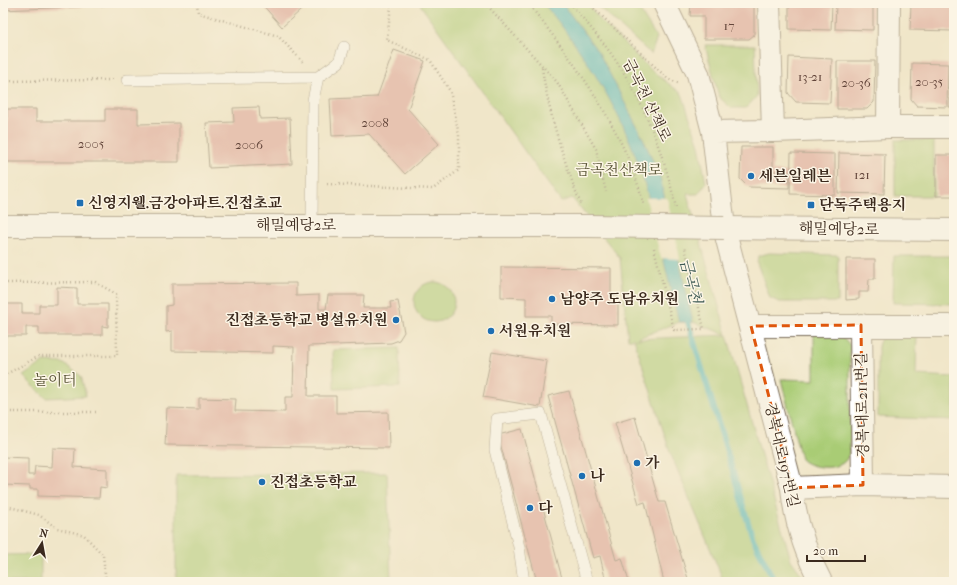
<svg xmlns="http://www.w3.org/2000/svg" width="957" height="585" font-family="'IM FELL French Canon','Noto Serif KR',serif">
	<rect width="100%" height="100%" fill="#fcf5e5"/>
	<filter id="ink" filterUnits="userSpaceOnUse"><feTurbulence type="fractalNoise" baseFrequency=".025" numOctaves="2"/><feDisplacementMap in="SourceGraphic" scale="8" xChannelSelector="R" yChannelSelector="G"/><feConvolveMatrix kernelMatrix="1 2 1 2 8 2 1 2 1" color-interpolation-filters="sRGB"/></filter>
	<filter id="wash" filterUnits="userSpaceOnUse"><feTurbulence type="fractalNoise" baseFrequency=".012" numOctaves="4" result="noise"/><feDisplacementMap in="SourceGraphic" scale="16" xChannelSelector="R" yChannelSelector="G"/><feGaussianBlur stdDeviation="0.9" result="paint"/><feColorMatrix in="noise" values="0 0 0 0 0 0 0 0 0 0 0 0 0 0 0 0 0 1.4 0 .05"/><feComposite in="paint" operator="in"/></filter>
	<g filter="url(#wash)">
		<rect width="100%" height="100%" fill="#f0e6c9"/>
		<!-- green -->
		<path fill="#a9cc75" stroke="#727b4a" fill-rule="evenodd" d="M419 3H587L602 22 629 48 650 69 682 94 699 145 706 183 698 194H687L791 560 807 582H724L670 452 634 339H628L620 258 572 198 561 202ZM679 322H693L727 335 636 339Z
			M594 3H635L657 38 651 54Z
			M705 45H755L757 96 746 108H731L719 97Z
			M895 140H934V196H895Z
			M769 253 838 255V302H779L770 298 757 263 758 256Z
			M894 256H954V304L893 303Z
			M414 302a20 20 0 1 1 40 0a20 20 0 1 1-40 0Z
			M917 332 916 375 954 377V420L878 417V346C883 327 900 332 917 332Z
			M814 333 841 335 850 345V442C849 449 850 456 845 461 836 471 809 468 801 459L781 379 814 380Z
			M399 348 400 387 334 389 333 350Z
			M44 362 63 363 81 376 86 396 46 398 23 376Z
			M387 473 391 582H176V475Z
			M41 554V582H3V555Z"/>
		<!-- water -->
		<path fill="#41b2ba" stroke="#3e6e6c" d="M543 3H562L599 53 643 138 660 177 693 322H679C666 274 657 226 643 178 625 117 584 51 543 3Z"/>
		<!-- pier -->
		<path fill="#f0e6c9" d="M646 198H667L680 259 661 258Z"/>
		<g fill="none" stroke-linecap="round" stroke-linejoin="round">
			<!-- stream -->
			<path stroke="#41b2ba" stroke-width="6" d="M686 315 753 539 775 582"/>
		</g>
		<g id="blocks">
			<!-- building -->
			<path fill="#db9993" d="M3 3H141V4L3 10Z
				M261 3H309L282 27Z
				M691 3 754 4V35L749 39H704V16H690Z
				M789 3H832L831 30 789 29Z
				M836 3H873V30L835 29Z
				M911 3H954L953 31 910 30Z
				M394 50 425 61 408 109 439 144 405 174 369 134 332 136 330 99 377 97Z
				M789 57 832 59 830 103 796 102 788 93Z
				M837 61H875L874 102 867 109H837Z
				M912 63 948 64 947 107 917 106 911 99Z
				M950 63 954 64V107H949Z
				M259 107 260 119 290 118 292 164 209 168 206 123 234 122 233 108Z
				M7 109H36V121H105V109H138V124L179 123V162H3V123H7Z
				M741 147H773V171L789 172V188L748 187 740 179Z
				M791 153 835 154V195L790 194Z
				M839 153 885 154 884 194 838 193Z
				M936 155H954V196H936Z
				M846 259H875V279H869L868 292H859V299L846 300Z
				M501 267 611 268V295L618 296V325L551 324V316H526V298L501 297Z
				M296 283V296L319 295V309H326L328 295H364L363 308H391L390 302 398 301 404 332 399 340 391 343 309 346 308 396H336V413L388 412 389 448 165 445 167 408 199 409V398L236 399 235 411 285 412V397H293L294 347 273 346V353L172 351V331L166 332V306L172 305V284Z
				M57 287 77 288V304H108V327L102 326V335H39V327H26V336H3V304H22V313H39V305H57Z
				M492 352 547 361 540 407 483 397Z
				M569 391 616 560 622 558 629 582H606L600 556 593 558 548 396Z
				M635 417 659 502H665L689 582H664L645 502 639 504 615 423Z
				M522 429 563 582H537L498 435Z
				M53 448 75 449 74 467 107 469V488L100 487 99 498 38 496V489H30V486L3 485V457L28 458V475H34L35 466 52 467Z"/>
		</g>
	</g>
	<g filter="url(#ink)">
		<use href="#blocks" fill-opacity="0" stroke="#7a6c5a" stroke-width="1"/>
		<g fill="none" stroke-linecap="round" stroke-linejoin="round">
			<!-- lane casing -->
			<g stroke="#7a6c5a" stroke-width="12">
				<path id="lane" d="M127 80 318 77
					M312 225 313 100 318 77 339 62 344 47
					M524 582 519 547 495 450 497 419 541 414 587 582"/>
			</g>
			<!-- street casing -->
			<g stroke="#7a6c5a" stroke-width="24">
				<path id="street" d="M664 3 698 74 713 132 724 228 792 488C795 520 806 554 821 582
					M888 127 889 3
					M773 131 888 127H954
					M713 132 773 131 769 3
					M861 325 863 485
					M751 326H954
					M792 488 863 485 954 487"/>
			</g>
			<!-- secondary casing -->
			<g stroke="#7a6c5a" stroke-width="24">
				<path id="secondary" d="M3 226H589
					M724 228 954 230"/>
			</g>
			<!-- path -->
			<path stroke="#7a6c5a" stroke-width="2.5" stroke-dasharray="1 3" stroke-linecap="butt" d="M197 3 198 13 278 36 303 62
				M485 3 557 82 596 149 606 192
				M528 3C576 65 625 129 644 206
				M570 3C585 21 601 39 614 58 644 101 665 157 676 208
				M588 3 668 79 680 84
				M542 68C549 115 564 161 581 205
				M3 81 112 80
				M327 184 433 189 459 170V135L450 91 430 60 387 40 391 6 387 3
				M654 248 674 330 704 329 685 248
				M3 283 95 282 116 294 117 356H39L3 376
				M3 412H99
				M3 505 39 515 57 528 84 535 103 555 106 582"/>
			<!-- lane -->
			<use href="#lane" stroke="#fff" stroke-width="11"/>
			<!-- street -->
			<use href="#street" stroke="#fff" stroke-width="22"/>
			<!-- secondary -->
			<use href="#secondary" stroke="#fff" stroke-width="22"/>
			<!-- secondary-bridge casing -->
			<g stroke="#7a6c5a" stroke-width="24" stroke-linecap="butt">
				<path id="secondary-bridge" d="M589 226 724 228"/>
			</g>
			<!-- secondary-bridge -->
			<use href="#secondary-bridge" stroke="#fff" stroke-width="22"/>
		</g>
	</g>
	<!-- marked area -->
	<path d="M0 0H957V585H0ZM861 325 863 485 792 488 751 326Z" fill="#f0e6c9" fill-opacity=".55" fill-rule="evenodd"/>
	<path fill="none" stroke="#df570d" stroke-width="3" stroke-dasharray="8 5" stroke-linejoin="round" d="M861 325 863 485 792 488 751 326Z"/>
	<!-- markers -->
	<g fill="#1f6fb2" stroke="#fcf5e5" stroke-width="1.5">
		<circle cx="751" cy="176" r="4"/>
		<rect x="76" y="199" width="8" height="8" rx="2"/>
		<rect x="807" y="201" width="8" height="8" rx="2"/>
		<circle cx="552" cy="299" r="4"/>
		<circle cx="396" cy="320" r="4"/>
		<circle cx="491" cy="331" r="4"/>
		<circle cx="637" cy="463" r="4"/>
		<circle cx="582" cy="476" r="4"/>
		<circle cx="262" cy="482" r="4"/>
		<circle cx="530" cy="508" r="4"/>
	</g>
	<g text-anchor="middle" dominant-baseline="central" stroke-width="3" stroke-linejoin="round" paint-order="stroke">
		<!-- number labels -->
		<g font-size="13" fill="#63463b">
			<text x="729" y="25">17</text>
			<text x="810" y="76">13-21</text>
			<text x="929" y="81">20-35</text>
			<text x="856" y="82">20-36</text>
			<text x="375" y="122">2008</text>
			<text x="91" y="143">2005</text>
			<text x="249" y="144">2006</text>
			<text x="862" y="174">121</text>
		</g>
		<!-- street labels -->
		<g font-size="15" fill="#3b2a1e" stroke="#fcf5e5">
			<text transform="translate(647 100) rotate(64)">금곡천 산책로</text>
			<text x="296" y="225">해밀예당2로</text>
			<text transform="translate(839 229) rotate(1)">해밀예당2로</text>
			<text transform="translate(862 405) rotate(-91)">경복대로211번길</text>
			<text transform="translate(782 455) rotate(77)">경복대로197번길</text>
		</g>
		<!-- park labels -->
		<g font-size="15" fill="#565234" stroke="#fcf5e5">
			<text x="619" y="170">금곡천산책로</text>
			<text x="55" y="380">놀이터</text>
		</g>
		<!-- poi labels -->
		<g font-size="15" font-weight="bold" fill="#3b2a1e" stroke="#fcf5e5" text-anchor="start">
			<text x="759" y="176">세븐일레븐</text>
			<text x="88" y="203">신영지웰.금강아파트.진접초교</text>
			<text x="819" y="205">단독주택용지</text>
			<text x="560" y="299">남양주 도담유치원</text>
			<text x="388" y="320" text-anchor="end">진접초등학교 병설유치원</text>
			<text x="499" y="331">서원유치원</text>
			<text x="645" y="463">가</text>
			<text x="590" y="476">나</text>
			<text x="270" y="482">진접초등학교</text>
			<text x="538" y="508">다</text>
		</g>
		<!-- water labels -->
		<g font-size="16" font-style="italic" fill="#3d5a55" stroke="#fcf5e5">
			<text transform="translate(691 281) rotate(76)">금곡천</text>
		</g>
	</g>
	<!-- margin -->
	<rect width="957" height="585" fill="none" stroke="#fcf5e5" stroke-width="16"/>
	<!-- north arrow -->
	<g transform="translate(42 543) rotate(11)" stroke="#fcf5e5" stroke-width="3" paint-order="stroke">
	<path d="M0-3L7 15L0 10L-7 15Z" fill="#3b2a1e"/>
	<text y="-6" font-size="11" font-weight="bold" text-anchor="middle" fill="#3b2a1e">N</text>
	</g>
	<!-- scale -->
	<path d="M807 555v6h58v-6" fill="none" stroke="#3b2a1e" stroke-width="2"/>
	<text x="813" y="555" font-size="12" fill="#3b2a1e" stroke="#fcf5e5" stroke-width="3" paint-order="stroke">20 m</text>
</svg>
